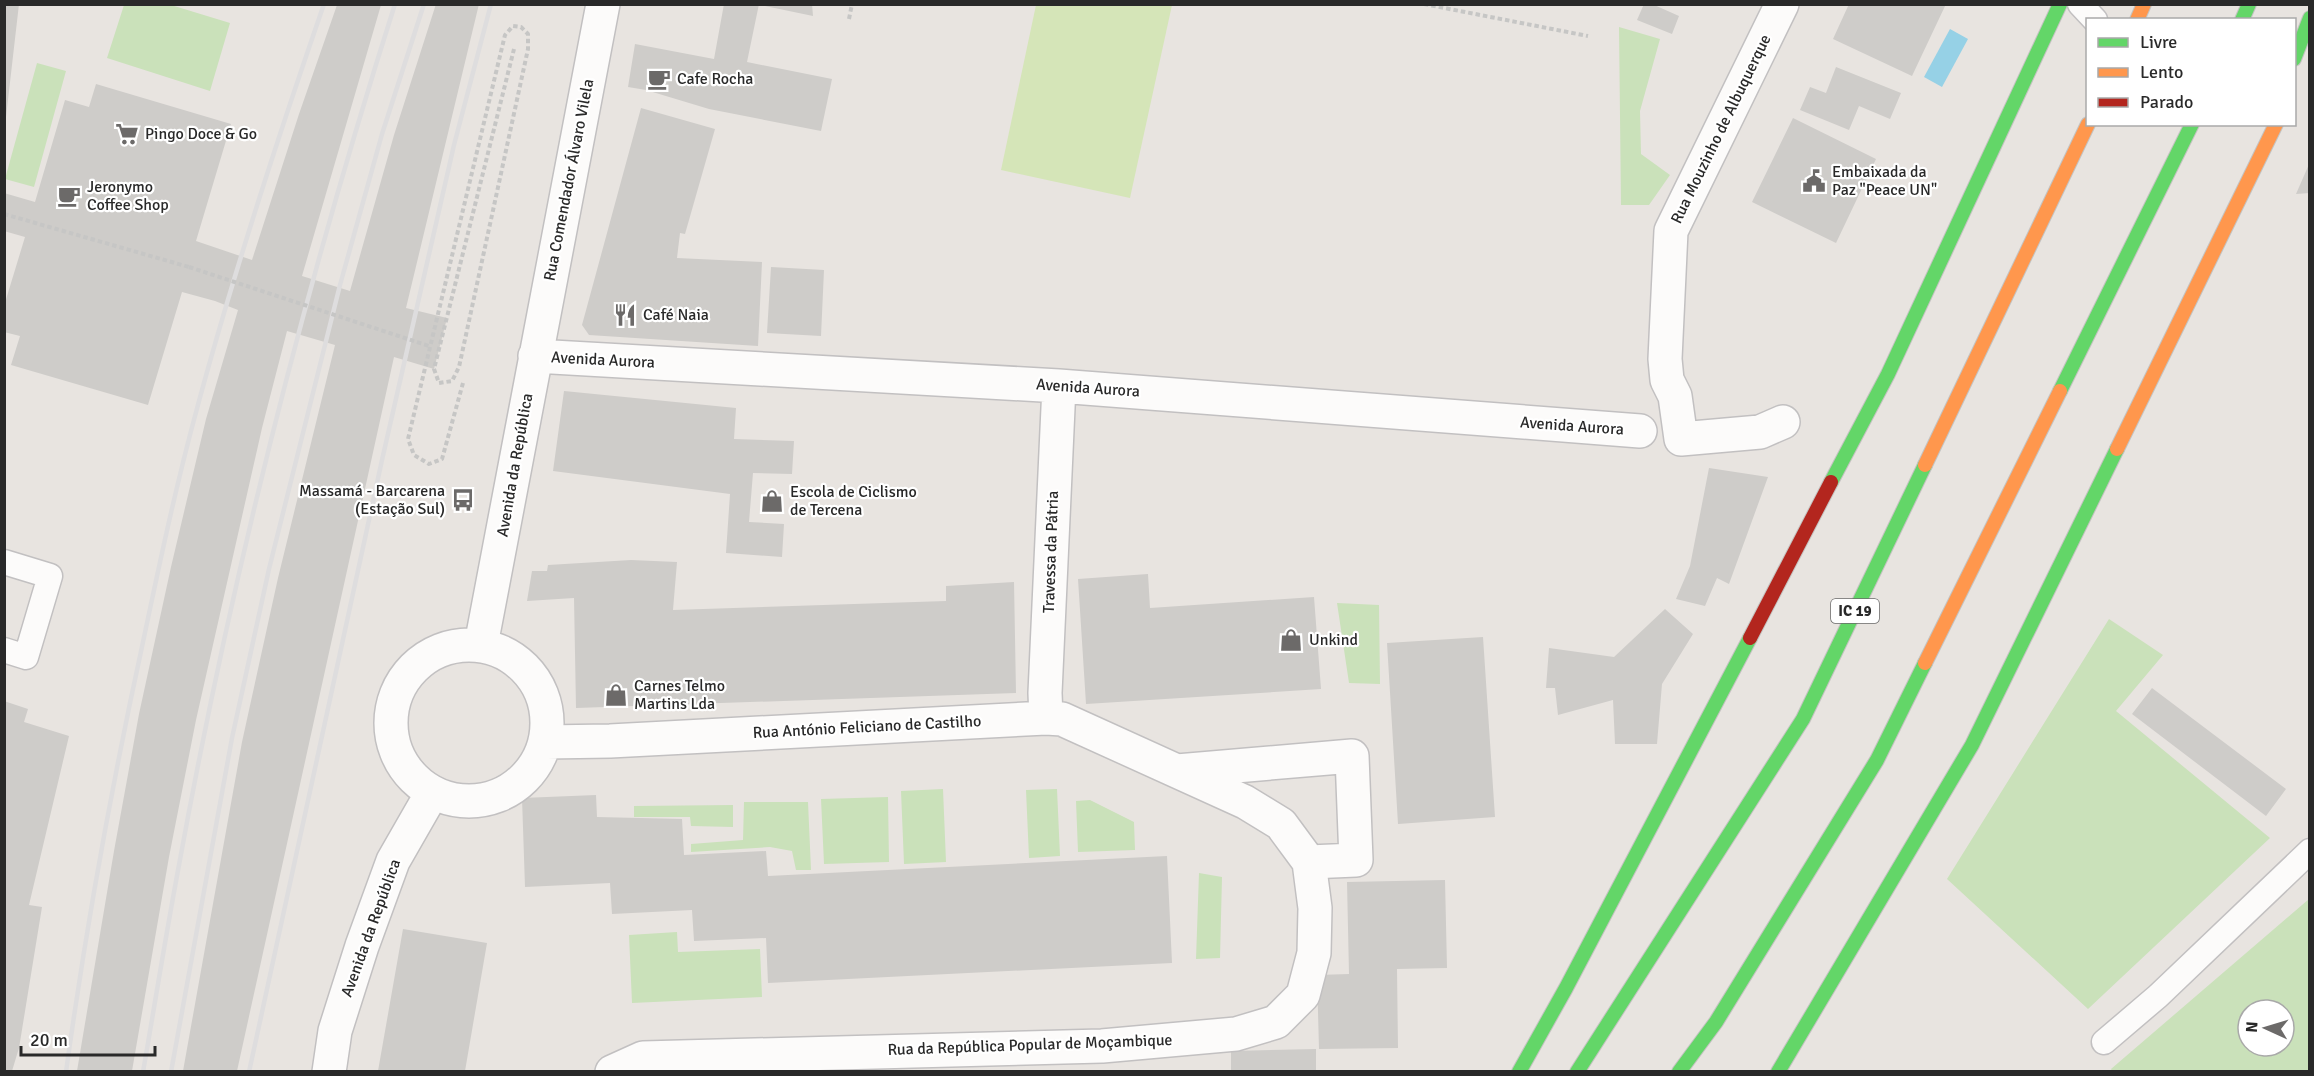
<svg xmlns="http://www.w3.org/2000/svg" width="2314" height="1076" font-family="Signika,sans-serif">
	<rect width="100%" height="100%" fill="#e8e4e0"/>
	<!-- green -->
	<path fill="#cae1ba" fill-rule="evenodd" d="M124 5H171L230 23 210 91 107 58Z
		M1619 27 1660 39 1640 111 1641 154 1670 175 1649 205H1621Z
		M37 63 66 71 34 187 5 179Z
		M1337 603 1379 605 1380 684 1349 683Z
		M2109 619 2163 655 2116 711 2270 838 2088 1009 1947 879Z
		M943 789 946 862 904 864 901 791Z
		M1057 789 1060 856 1029 858 1026 790Z
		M888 797 889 862 824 864 821 799Z
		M1090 800 1134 822 1135 850 1078 852 1076 801Z
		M744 802H808L811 870H796L792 851 770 847 691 852V844L743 840Z
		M733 805V827L691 826 690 817H634V806Z
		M1199 873 1222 877 1220 958 1196 959Z
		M2309 899V1071H2112L2111 1069ZM2248 1010H2284V1046H2248Z
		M677 932 678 952 760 949 762 997 632 1003 629 935Z"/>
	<!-- pitch -->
	<path fill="#d5e5b8" d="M1036 5H1172L1130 198 1001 170Z"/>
	<!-- water -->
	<path fill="#96d1e6" d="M1950 29 1968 39 1942 87 1924 77Z"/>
	<!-- building -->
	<path fill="#ceccc9" d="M4 4H19L6 117H4Z
		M436 4H479L406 308 447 318 434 369 394 357 237 1071H183L242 742 278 578 335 345 287 331 262 428 196 720 169 857 132 1071H77L114 851 139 714 171 567 206 419 238 310 215 301 182 292 148 405 11 365 20 336 4 332V306L25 237 4 231V193L35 202 65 100 89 107 96 84 231 124 196 241 252 260 299 114 337 5H381L302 276 350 291 394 135Z
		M724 4H759L747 62 832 79 821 131 709 109 646 90 628 87 635 44 714 59Z
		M765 4H812L813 16 765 6Z
		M1644 4H1652L1679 16 1672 34 1637 20Z
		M1849 4H1946L1912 76 1833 39Z
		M1836 67 1901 93 1890 119 1859 106 1849 130 1800 110 1810 87 1826 93Z
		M641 108 715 129 685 234 680 233 677 258 762 262 758 346 589 335 582 325Z
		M1793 118 1876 159 1836 243 1752 202Z
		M2310 162V193L2296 194Z
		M771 267 824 270 821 336 767 333Z
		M564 391 736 408 734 439 794 441 792 474 753 473 749 522 784 524 782 557 726 553 730 494 553 471Z
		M1709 468 1768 477 1729 584 1717 578 1705 606 1676 599 1690 566Z
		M631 560 677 562 673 610 946 601V586L1014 582 1016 693 576 708 574 598 527 601 532 571H547L548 565Z
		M1148 574 1150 608 1314 597 1321 689 1086 704 1078 579Z
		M1665 609 1693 634 1662 684 1657 744H1615L1613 700 1558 715 1555 688H1546L1549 648 1614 657Z
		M1483 637 1495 817 1398 824 1387 643Z
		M2152 688 2286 789 2266 816 2132 714Z
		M4 701 28 709 24 722 69 736 29 905 42 907 19 1048 12 1071H4Z
		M596 795 597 817 682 819 684 855 766 851 768 876 1167 856 1172 963 768 983 766 938 694 941 692 910 612 914 610 883 525 887 522 798Z
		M1445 880 1447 968 1397 969 1398 1048 1319 1049 1317 975 1349 974 1347 882Z
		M403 929 487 943 465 1071H378Z
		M1316 1049V1071H1231V1051Z"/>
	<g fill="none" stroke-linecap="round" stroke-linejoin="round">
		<!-- lane casing -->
		<g stroke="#c2c0c1" stroke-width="27">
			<path id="lane" d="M2080 4 2095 20
				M4 562 50 576 26 657 4 650
				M2104 1042 2158 996 2310 851"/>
		</g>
		<!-- street casing -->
		<g stroke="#c2c0c1" stroke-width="36">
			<path id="street" d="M1782 4 1671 231 1665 359 1667 380 1675 396 1681 439 1760 432 1783 422
				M535 356 1059 386 1640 431
				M391 723a78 78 0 1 1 156 0a78 78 0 1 1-156 0Z
				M481 645 603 4
				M1046 718 1045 693 1059 386
				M546 742 610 741 1046 718 1062 719 1245 802 1281 824 1309 862 1356 860 1352 756 1177 771
				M329 1072 335 1031 362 946 393 861 432 793
				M612 1072 643 1058 1102 1046 1236 1034 1276 1022 1303 995 1314 953 1315 908 1309 862"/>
		</g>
		<!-- fast casing -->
		<g stroke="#c4c3c1" stroke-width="16">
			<path id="fast" d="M2242 20 2249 4
				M2294 59 2310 18
				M2060 391 2192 124
				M1831 482 1888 374 2060 4
				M1519 1072 1566 988 1750 638
				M1577 1072 1803 719 1925 465
				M1679 1072 1716 1022 1877 760 1925 663
				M1778 1072 1972 745 2117 449"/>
		</g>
		<!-- slow casing -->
		<g stroke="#c4c3c1" stroke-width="16">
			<path id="slow" d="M2137 20 2144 4
				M2117 449 2276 124
				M1925 465 2088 124
				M1925 663 2060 391"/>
		</g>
		<!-- jam casing -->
		<g stroke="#c4c3c1" stroke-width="16">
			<path id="jam" d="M1750 638 1831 482"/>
		</g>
		<!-- path -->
		<path stroke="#c6c6c5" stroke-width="4" stroke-dasharray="4.5 3" stroke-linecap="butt" d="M1424 4 1588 36
			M849 19 852 4
			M4 214 189 267
			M463 383 442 459 429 464 414 455 408 439 505 35 513 26 521 27 528 34V49L459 367 452 381 439 383 434 369 514 49"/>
		<!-- lane -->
		<use href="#lane" stroke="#fcfbfa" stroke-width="24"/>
		<!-- street -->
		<use href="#street" stroke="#fcfbfa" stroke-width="33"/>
		<!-- fast -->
		<use href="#fast" stroke="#63d668" stroke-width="14"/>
		<!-- slow -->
		<use href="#slow" stroke="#ff974d" stroke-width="14"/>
		<!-- jam -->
		<use href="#jam" stroke="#b3261e" stroke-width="14"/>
		<!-- rail -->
		<path stroke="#deddde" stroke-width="4.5" d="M66 1072C86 927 112 784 143 642 159 566 175 490 195 416 232 277 277 140 324 4
			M143 1072C155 1003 166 934 179 865 232 574 305 287 395 4
			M171 1072 232 738 269 569 340 285 382 134 424 4
			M249 1072 382 460 454 145 491 4"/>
		<!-- path-bridge -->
		<path stroke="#c6c6c5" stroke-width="4" stroke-dasharray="4.5 3" stroke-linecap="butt" d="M189 267 429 346"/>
	</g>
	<!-- icons -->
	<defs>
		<g id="cafe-bare" transform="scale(1.8)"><path d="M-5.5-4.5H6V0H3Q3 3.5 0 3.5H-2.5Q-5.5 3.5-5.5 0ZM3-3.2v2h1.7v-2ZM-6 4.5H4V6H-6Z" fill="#6c6a69" stroke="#fff" stroke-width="2.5" paint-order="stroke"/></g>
		<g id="supermarket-bare" transform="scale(1.8)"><path d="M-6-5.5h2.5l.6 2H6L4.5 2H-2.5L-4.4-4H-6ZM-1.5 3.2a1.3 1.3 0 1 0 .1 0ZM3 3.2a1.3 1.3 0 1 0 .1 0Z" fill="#6c6a69" stroke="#fff" stroke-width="2.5" paint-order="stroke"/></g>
		<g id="civic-bare" transform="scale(1.8)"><path d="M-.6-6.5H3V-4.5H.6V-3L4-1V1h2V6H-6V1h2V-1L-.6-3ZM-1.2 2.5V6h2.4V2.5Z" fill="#6c6a69" stroke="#fff" stroke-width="2.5" paint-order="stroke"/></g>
		<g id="restaurant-bare" transform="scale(1.8)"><path d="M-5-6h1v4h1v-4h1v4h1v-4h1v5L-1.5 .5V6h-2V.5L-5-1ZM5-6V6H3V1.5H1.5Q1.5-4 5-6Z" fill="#6c6a69" stroke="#fff" stroke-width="2.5" paint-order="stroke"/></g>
		<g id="bus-bare" transform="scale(1.8)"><path d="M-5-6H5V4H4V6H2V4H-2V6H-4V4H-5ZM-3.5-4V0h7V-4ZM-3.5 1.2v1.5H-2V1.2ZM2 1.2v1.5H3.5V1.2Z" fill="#6c6a69" stroke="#fff" stroke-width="2.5" paint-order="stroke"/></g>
		<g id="shop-bare" transform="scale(1.8)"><path d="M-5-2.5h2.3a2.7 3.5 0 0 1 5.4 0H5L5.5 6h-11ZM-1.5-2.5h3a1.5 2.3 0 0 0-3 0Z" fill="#6c6a69" stroke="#fff" stroke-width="2.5" paint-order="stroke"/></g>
	</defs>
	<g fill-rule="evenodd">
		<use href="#cafe-bare" x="659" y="79"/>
		<use href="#supermarket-bare" x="127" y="134"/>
		<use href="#civic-bare" x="1814" y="181"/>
		<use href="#cafe-bare" x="69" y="196"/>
		<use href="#restaurant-bare" x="625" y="315"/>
		<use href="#bus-bare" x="463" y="500"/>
		<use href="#shop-bare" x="772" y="501"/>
		<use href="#shop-bare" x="1291" y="640"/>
		<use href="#shop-bare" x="616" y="695"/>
	</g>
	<g text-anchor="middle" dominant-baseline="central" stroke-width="4.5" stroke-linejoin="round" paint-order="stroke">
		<!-- shield labels -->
		<rect fill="#fff" stroke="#696969" stroke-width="1.5" x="1831" y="599" width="48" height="24" rx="4.5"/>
		<g font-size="15" font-weight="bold" fill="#292929">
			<text x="1855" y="611">IC 19</text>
		</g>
		<!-- poi labels -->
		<g font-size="16" fill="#292929" stroke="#fff" text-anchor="start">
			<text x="677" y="79">Cafe Rocha</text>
			<text x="145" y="134">Pingo Doce &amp; Go</text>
			<text x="1832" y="172">Embaixada da<tspan x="1832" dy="18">Paz "Peace UN"</tspan></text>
			<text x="87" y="187">Jeronymo<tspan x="87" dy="18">Coffee Shop</tspan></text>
			<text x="643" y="315">Café Naia</text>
			<text x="445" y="491" text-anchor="end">Massamá - Barcarena<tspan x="445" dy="18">(Estação Sul)</tspan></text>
			<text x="790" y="492">Escola de Ciclismo<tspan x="790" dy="18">de Tercena</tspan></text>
			<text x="1309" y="640">Unkind</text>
			<text x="634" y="686">Carnes Telmo<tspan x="634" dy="18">Martins Lda</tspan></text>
		</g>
		<!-- street labels -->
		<g font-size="16" fill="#292929" stroke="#fff">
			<text transform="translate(1721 129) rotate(-64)">Rua Mouzinho de Albuquerque</text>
			<text transform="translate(569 180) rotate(-79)">Rua Comendador Álvaro Vilela</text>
			<text transform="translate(603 360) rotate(3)">Avenida Aurora</text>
			<text transform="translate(1088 388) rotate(4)">Avenida Aurora</text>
			<text transform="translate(1572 426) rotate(4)">Avenida Aurora</text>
			<text transform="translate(515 465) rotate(-80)">Avenida da República</text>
			<text transform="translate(1051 552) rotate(-88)">Travessa da Pátria</text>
			<text transform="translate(867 727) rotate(-3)">Rua António Feliciano de Castilho</text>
			<text transform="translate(371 928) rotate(-70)">Avenida da República</text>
			<text transform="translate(1030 1045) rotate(-2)">Rua da República Popular de Moçambique</text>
		</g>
	</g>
	<!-- border -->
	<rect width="2314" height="1076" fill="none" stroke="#292929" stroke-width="12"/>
	<!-- legend -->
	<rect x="2086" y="18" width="210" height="108" fill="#ffffff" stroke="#a9a9a9" stroke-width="1.5"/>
	<rect x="2098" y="38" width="30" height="9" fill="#63d668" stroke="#a9a9a9" stroke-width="1.5"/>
	<text x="2140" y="48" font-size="18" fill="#292929">Livre</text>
	<rect x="2098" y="68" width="30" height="9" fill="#ff974d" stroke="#a9a9a9" stroke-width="1.5"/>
	<text x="2140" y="78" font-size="18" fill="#292929">Lento</text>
	<rect x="2098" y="98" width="30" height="9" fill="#b3261e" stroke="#a9a9a9" stroke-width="1.5"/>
	<text x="2140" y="108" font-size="18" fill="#292929">Parado</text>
	<!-- north arrow -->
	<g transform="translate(2266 1028) rotate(274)"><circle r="28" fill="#ffffff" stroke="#a9a9a9" stroke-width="1.5"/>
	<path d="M0-4.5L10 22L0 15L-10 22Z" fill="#6c6a69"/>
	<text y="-9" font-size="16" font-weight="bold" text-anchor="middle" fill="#292929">N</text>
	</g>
	<!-- scale -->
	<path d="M21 1046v9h134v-9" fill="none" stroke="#292929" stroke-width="3"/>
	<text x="30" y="1046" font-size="18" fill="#292929" stroke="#ffffff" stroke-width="4.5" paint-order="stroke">20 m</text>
</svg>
